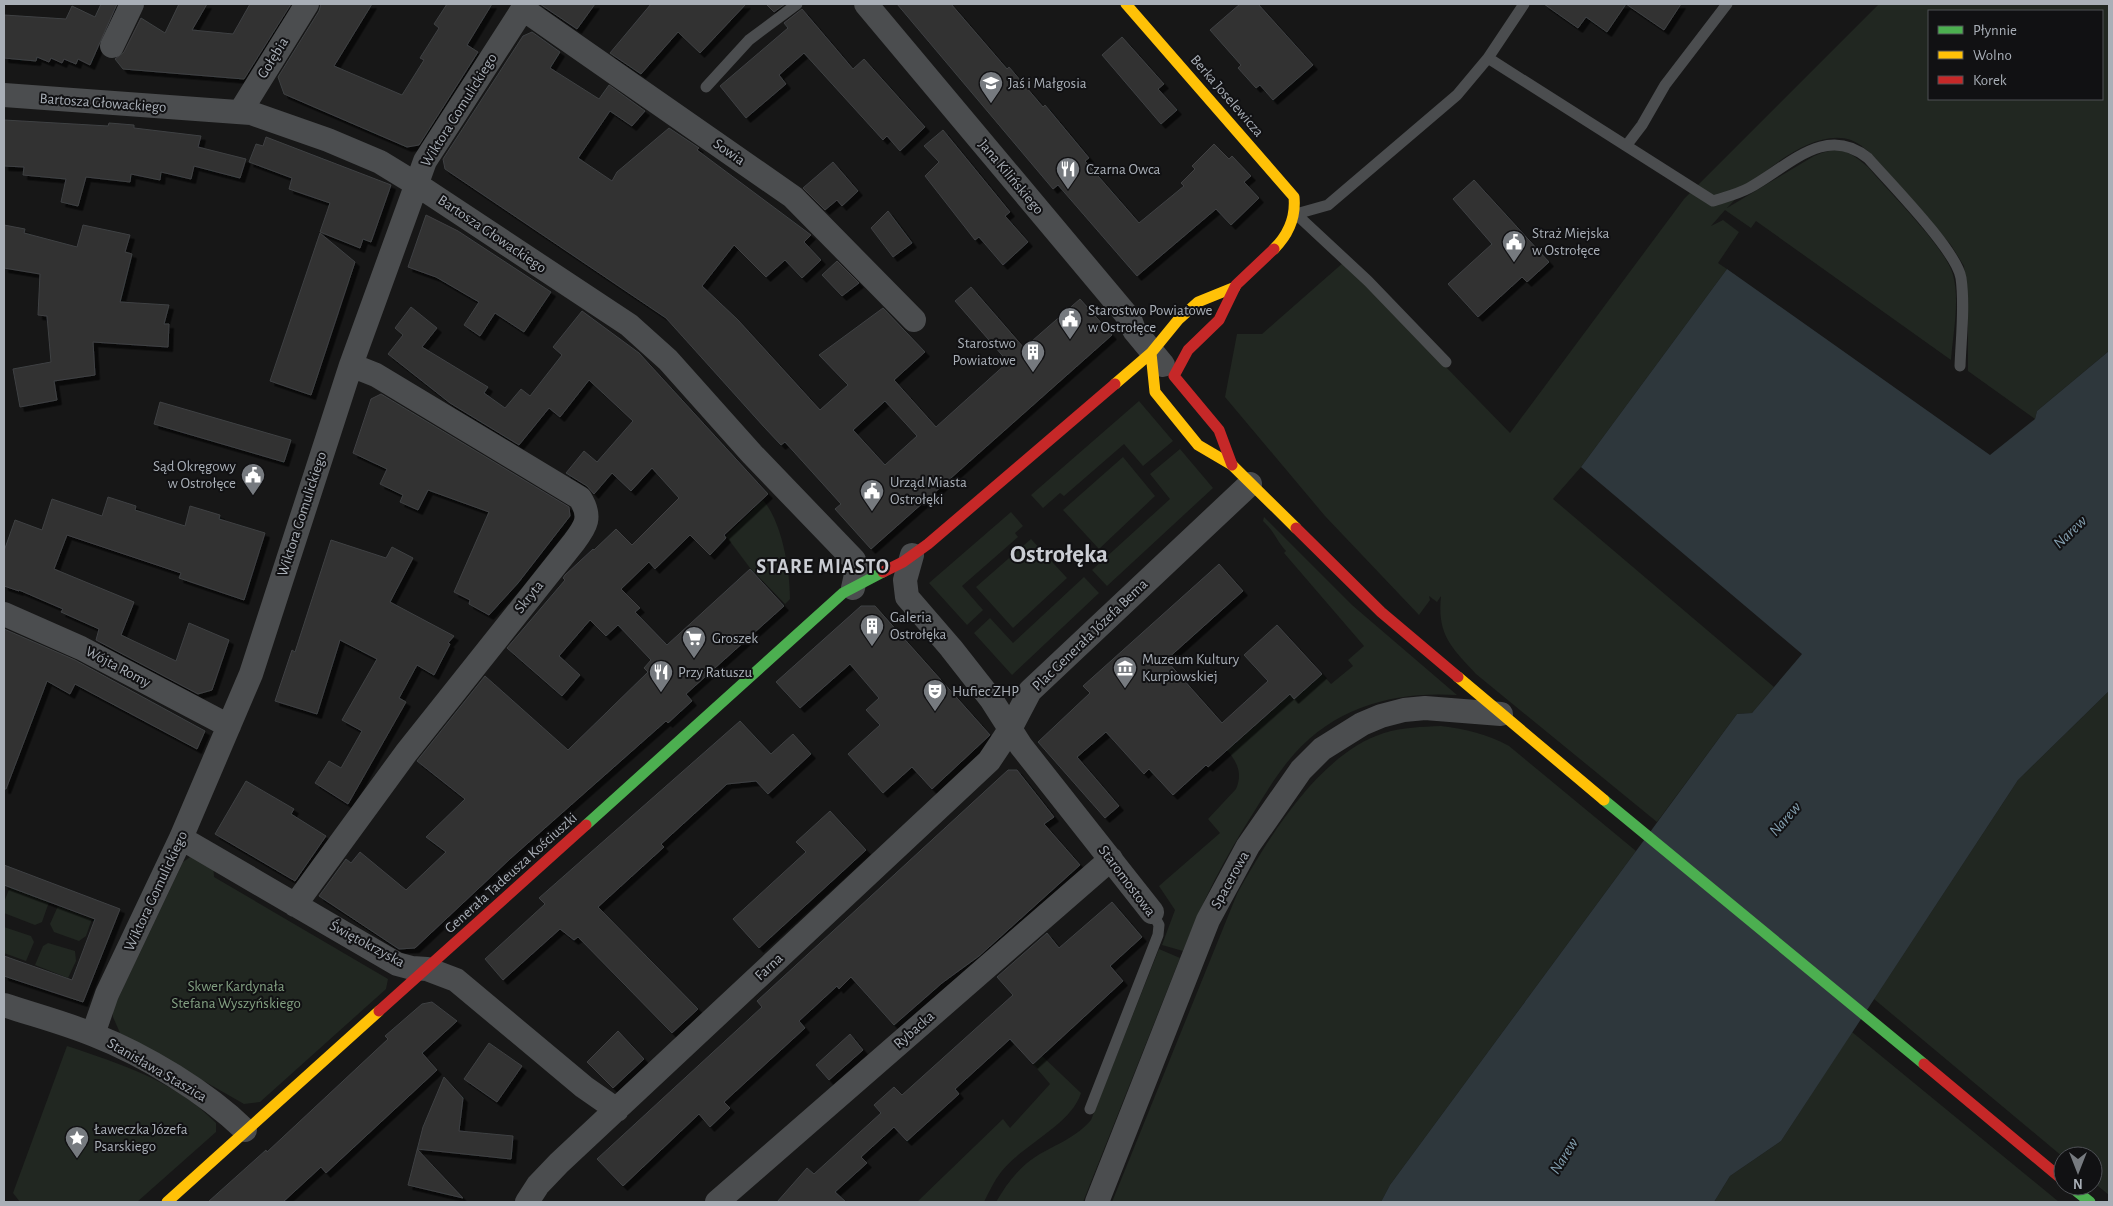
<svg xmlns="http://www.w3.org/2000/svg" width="2113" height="1206" viewBox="0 0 2113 1206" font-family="'Alegreya Sans',sans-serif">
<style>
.green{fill:#212721;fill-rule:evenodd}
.water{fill:#2e373c}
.building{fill:#313132;stroke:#3f4143;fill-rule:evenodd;filter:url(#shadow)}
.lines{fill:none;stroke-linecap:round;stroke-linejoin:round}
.lane{stroke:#4b4d4f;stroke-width:11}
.street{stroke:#4b4d4f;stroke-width:24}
.fast{stroke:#4caf50;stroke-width:11}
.slow{stroke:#ffc107;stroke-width:11}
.jam{stroke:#c62828;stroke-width:11}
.labels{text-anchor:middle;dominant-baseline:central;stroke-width:4;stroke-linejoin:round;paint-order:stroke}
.street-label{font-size:15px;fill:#a9afb7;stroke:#111113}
.poi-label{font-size:15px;fill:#a9afb7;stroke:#111113;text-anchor:start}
.park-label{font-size:15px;fill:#83a082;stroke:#111113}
.water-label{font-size:16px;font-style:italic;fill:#839faf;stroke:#111113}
.district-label{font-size:20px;font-weight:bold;letter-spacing:1px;fill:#cacdd3;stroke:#111113}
.town-label{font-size:25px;font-weight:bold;fill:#cacdd3;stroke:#111113}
</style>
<defs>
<filter id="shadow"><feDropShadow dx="4.5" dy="4.5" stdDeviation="0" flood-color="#0009"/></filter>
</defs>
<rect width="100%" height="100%" fill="#171717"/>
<path class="green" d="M1879 4H2109V351L2037 411 2035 419 1968 371V312L1964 266 1951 245 1875 158C1868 151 1861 144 1851 140 1810 126 1752 181 1727 208L1814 156C1839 145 1848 150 1868 167 1888 191 1947 249 1953 275 1960 301 1953 333 1951 360L1756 221 1751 228 1725 210 1711 226 1723 220 1739 232 1718 263 1727 269 1581 467 1553 499 1774 687 1752 713 1737 714 1657 822 1476 674C1451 647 1437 635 1441 596L1437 602 1429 596 1430 600 1419 615 1325 516 1225 397 1237 334H1262L1344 262 1510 433 1684 199ZM1929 11H2102V99H1929Z
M1139 401 1173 441 1143 466 1124 444 1064 496 1060 493 1043 508 1031 495Z
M1180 449 1213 488 1107 586 1092 570 1170 499 1150 474Z
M1123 457 1155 496 1099 549 1063 510Z
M763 500C782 522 790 570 790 599L785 604 750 568 726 536Z
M1011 512 1023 526 1015 533 1018 537 962 586 983 610 967 625 929 583Z
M1264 517 1352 605 1457 695C1396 691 1337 706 1295 753 1278 772 1265 794 1252 815 1224 859 1202 902 1183 951L1162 945 1175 910 1159 886 1220 833 1208 819 1236 789C1243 773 1237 762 1227 750L1289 694 1294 699 1322 674 1331 684 1353 666 1348 660 1364 646 1284 553 1286 551C1276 540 1275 532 1263 521Z
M1031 539 1067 578 1013 628 976 587Z
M1084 577 1099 593 1012 675 974 633 990 618 1013 643Z
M2109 691V1195L2093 1182V1156L2063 1157 1874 999 2018 780Z
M1441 726C1466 729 1487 734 1509 746L1636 851 1390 1185 1381 1202H1112L1237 894C1268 838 1320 753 1384 733 1403 727 1422 727 1441 726Z
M193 855 213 861 214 877 388 979 386 989 260 1102 244 1104 120 1033 113 1017V1009L183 862Z
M10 887 49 902 42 922 35 925 4 913V902Z
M58 906 92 919 86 936 79 941 54 932 50 924Z
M4 927 31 936 34 942 26 961 4 953Z
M48 943 75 951 76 961 68 978 35 965 43 946Z
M1159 949 1180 958 1083 1202H996C1005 1187 1014 1174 1027 1163 1048 1146 1072 1142 1091 1120Z
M1852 1032 2059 1202H1714L1730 1176 1781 1141Z
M67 1046C121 1064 175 1081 216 1123V1132L137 1202H20L13 1193Z
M1042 1056 1081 1093C1071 1125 1022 1145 1001 1172 994 1181 989 1192 984 1202H917L1003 1119 1010 1128 1050 1084 1033 1064Z"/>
<path class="water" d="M1727 269 1990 455 2035 419 2037 411 2109 351V691L2018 780 1781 1141 1730 1176 1714 1202H1381L1390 1185 1737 714 1752 713 1802 654 1581 467Z"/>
<path class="building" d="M101 4H117L90 65 78 59 76 64 64 59 62 63 51 58 49 62 37 57 36 61 4 58V15L66 19 72 6 95 17Z
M179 4H207L192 30 233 34 250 4H291L244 79 123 69 115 59 124 52 141 18 165 33Z
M321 4H372L334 66 402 95 424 60 420 58 439 28 434 24 447 4H492L467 45 478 52 419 145 407 147 284 94 278 77 319 11Z
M540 4H595L577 29Z
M651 4H746L700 53 678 32 641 74 610 53Z
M766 4H785L774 12Z
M897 4H951L1007 69 1009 67 1043 107 1045 105 1089 158 1085 161 1139 223 1184 186 1181 183 1195 169 1192 166 1214 144 1229 159 1232 156 1251 176 1244 182 1259 198 1231 225 1216 209 1137 276 1058 185 1053 189Z
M1240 4H1258L1313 65 1273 100 1260 85 1256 88 1238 68 1241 65 1210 30Z
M1544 4H1681L1664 30 1626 4 1607 32 1586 17 1578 28Z
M802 9 853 69 864 59 925 127 900 151 887 136 883 140 804 53 779 75 786 84 746 118 720 86 788 28 784 23Z
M532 32 560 52 550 68 599 99 609 85 645 111 632 126 610 111 578 158 612 181 617 172 669 128 699 148 697 150 811 235 804 242 821 260 802 278 785 260 766 277 734 245 702 286 738 320 820 410 848 385 819 355 883 308 925 352 894 380 936 427 1008 362 955 301 971 287 1024 348 1080 299 1112 335 871 549 835 509 841 504 785 442 781 445 765 428 666 318 445 169 443 159 523 36ZM885 401 917 436 885 465 853 430Z
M1122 37 1164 84 1158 89 1177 110 1161 124 1102 55Z
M4 120 108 126 109 123 134 125V128L201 136 198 147 246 159 240 178 194 166 191 179 161 172 160 180 131 174 130 182 86 177 78 206 61 202 66 179 23 175 24 167 4 166Z
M943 130 1010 212 1005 216 1028 242 1003 265 979 237 975 240 925 176 939 162 924 146Z
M266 137 391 185 371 242 363 239 360 248 320 232 330 203 289 189 292 178 249 162 256 144 263 146Z
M833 162 858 191 842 206 837 200 825 210 803 188Z
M1474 180 1549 262 1527 282 1522 277 1478 317 1448 284 1492 244 1453 199Z
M888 211 912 243 893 257 871 228Z
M426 215 458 231 551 292 524 332 495 313 480 336 464 325 479 302 436 277 408 267Z
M4 225 25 229 24 233 77 247 83 225 130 235 125 252 132 254 120 302 169 305 164 324H169L168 347 93 342 95 375 54 381 57 400 20 407 13 369 51 362 47 316 38 315 40 274 4 268Z
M320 233 355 262 311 395 270 381Z
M837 261 859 283 842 296 822 275Z
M411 307 437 328 422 347 488 387 484 393 505 408 521 389 530 396 562 355 553 347 582 311 639 353 768 494 724 535 726 538 710 555 690 535 655 569 649 562 621 589 640 608 635 612 667 645 750 569 784 606 686 694 692 701 668 723 666 721 511 858 415 948 399 949 319 896 346 859 351 863 360 852 406 890 446 852 426 837 465 799 417 761 485 676 568 750 648 672 644 668 651 660 618 625 606 636 590 620 559 656 580 675 562 696 507 648 565 580 563 578 565 575 593 549 594 550 616 529 632 545 679 498 652 468 631 491 612 473 594 494 587 486 566 473 584 451 597 462 633 421 589 380 560 417 549 408 519 445 450 403 388 354 403 335 395 328Z
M381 394 569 507 570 516 518 583 489 615 469 604 470 600 454 592 489 512 428 490 418 510 400 502 403 495 380 484 387 469 353 453 371 399Z
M160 402 291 440 284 462 154 424Z
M108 497 136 506 135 510 185 526 190 506 220 515 219 519 265 533 244 600 179 578 181 573 67 535 54 569 134 602 121 635 176 661 189 623 229 640 212 690 198 694 96 640 99 629 61 612 63 609 19 590V591L4 586V551L15 520 42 530 52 499 102 516Z
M331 540 386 558 392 547 413 558 390 602 454 636 448 643 450 644 434 675 417 665 399 698 406 702 348 804 315 783 329 761 341 768 362 731 342 720 377 659 340 640 317 714 275 701 292 650 295 652Z
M1219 564 1243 591 1166 660 1222 723 1268 681 1244 655 1277 625 1322 674 1294 699 1290 694 1208 767 1206 765 1173 795 1149 769 1144 774 1106 732 1077 757 1119 806 1105 818 1038 742 1090 693 1083 686Z
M861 606H875L990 735 932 789 912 767 883 793 848 754 880 725 866 710 879 698 850 664 800 708 776 682Z
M4 629 75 660 205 731 197 749 75 684 70 694 47 681 6 789H4Z
M740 721 771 754 793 734 811 754 768 794 756 781 727 784 661 844 664 847 598 907 698 1009 672 1033 578 937 574 940 560 929 503 980 485 959 545 904 539 898Z
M1008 770H1017L1054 817 1044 824 1080 865 979 956 942 983 894 1025 851 977 839 989 837 986 799 1021 805 1028 724 1102 730 1108 710 1127 699 1114 623 1186 597 1159 762 1007 757 1001Z
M246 781 294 809 291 814 326 836 295 881 215 834Z
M830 811 866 850 759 948 733 919 806 852 796 842Z
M4 865 120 909 83 1002 4 976V956L72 980 95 919 4 885Z
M1112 902 1142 937 1110 966 1123 981 1033 1064 1010 1039 955 1089 959 1094 907 1141 894 1127 861 1157 867 1163 835 1192 846 1202H777L807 1168 814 1174 881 1113 874 1105 894 1087 902 1095 1013 995 997 977 1047 933 1059 948Z
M432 1002 457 1021 422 1053 437 1070 326 1173 321 1167 283 1202H208L266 1150 267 1152 388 1039 385 1036 422 1004Z
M618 1031 644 1059 613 1088 587 1062Z
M850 1034 863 1050 829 1080 816 1065Z
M489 1043 522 1066 497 1102 464 1079Z
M444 1077 463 1098 459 1131 513 1136 511 1159 417 1149 463 1198 408 1185 423 1127Z"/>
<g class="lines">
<path class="lane" d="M1488 58 1713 201C1725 197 1738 194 1749 188 1788 167 1825 123 1868 158 1889 182 1957 251 1961 278 1965 306 1961 338 1960 366
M706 87 749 40 797 4
M1626 146 1642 125 1665 85 1727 4
M1296 214 1328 205 1457 95 1488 58 1524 4
M1296 214 1368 281 1446 362
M1090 1109 1158 935 1159 925 1152 912"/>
<path class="street" d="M866 4 1130 319 1134 330 1163 365
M523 9 793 197 914 320
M112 46 132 4
M4 95 251 113 328 140 380 162 416 184 629 325 668 360 752 454 854 560 857 570 853 588
M240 112 307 4
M912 555 905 580 907 597 951 648 991 699 1021 746 1152 912
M4 614 81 648 229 726
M181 838 397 964 412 968 427 969 456 980 584 1087 617 1110
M295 905 406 753 574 542C586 526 592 517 580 498L376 375 351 365
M4 1005C34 1015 65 1023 94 1035 145 1055 206 1092 245 1130
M93 1034 107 994 181 838 251 674 351 365 425 161 526 4
M527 1202 538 1185 559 1163 989 761 1009 731 1030 691 1250 484
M717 1202 1111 859
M1097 1202 1208 920 1248 846 1301 770 1322 749 1362 724 1381 716 1404 710 1425 708 1501 714"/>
<path class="fast" d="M1604 800 1924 1064
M586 825 843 593 883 572
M2070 1186 2090 1202"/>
<path class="slow" d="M1126 4 1294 197C1296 218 1289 234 1274 249
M1151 353 1155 392 1198 445 1232 465 1296 528
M1115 384 1151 353 1178 320 1198 302 1235 287
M1458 677 1604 800
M167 1202 379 1011"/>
<path class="jam" d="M1232 465 1219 430 1174 376 1188 350 1219 320 1236 285 1274 249
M1296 528 1381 612 1458 677
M883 572 903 562 928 544 1115 384
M379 1011 586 825
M1924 1064 2063 1180"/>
</g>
<defs>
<g id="school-pin" transform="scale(1.25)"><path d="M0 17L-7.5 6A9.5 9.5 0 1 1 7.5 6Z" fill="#767a7f" stroke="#111113"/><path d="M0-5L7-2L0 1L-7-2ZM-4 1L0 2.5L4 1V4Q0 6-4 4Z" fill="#fff"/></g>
<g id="restaurant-pin" transform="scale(1.25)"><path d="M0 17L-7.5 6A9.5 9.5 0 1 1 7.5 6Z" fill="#767a7f" stroke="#111113"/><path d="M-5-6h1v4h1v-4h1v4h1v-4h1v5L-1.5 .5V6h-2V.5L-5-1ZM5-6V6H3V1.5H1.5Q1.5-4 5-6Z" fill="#fff"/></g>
<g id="civic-pin" transform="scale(1.25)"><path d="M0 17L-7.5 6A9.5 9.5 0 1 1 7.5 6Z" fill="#767a7f" stroke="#111113"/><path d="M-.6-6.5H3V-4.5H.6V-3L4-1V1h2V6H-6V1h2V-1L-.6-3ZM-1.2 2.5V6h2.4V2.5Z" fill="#fff"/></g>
<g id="building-pin" transform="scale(1.25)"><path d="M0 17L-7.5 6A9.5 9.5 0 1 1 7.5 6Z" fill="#767a7f" stroke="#111113"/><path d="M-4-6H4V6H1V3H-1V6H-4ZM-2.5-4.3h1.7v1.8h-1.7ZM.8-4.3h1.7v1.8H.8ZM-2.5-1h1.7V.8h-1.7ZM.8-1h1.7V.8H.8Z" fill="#fff"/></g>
<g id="supermarket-pin" transform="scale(1.25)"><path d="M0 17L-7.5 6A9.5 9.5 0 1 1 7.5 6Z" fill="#767a7f" stroke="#111113"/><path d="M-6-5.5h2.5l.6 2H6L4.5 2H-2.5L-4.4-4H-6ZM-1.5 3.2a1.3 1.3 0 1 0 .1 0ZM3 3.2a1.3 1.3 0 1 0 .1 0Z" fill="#fff"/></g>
<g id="museum-pin" transform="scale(1.25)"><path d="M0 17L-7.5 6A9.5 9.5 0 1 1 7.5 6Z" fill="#767a7f" stroke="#111113"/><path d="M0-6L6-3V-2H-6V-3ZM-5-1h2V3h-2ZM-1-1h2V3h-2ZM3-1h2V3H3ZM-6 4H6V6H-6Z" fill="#fff"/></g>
<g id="theatre-pin" transform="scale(1.25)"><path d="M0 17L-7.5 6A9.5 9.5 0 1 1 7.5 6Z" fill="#767a7f" stroke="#111113"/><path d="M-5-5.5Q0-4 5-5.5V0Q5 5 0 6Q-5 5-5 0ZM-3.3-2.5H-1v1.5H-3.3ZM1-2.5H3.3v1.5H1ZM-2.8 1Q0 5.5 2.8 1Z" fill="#fff"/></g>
<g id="sight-pin" transform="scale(1.25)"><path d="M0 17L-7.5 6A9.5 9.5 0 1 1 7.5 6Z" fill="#767a7f" stroke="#111113"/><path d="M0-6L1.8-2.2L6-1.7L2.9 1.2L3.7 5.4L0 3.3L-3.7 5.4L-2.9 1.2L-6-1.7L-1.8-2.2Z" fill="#fff"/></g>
</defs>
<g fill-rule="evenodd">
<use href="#school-pin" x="991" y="83"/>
<use href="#restaurant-pin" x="1068" y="169"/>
<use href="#civic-pin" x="1514" y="242"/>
<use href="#civic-pin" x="1070" y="319"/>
<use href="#building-pin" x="1033" y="352"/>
<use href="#civic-pin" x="253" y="475"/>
<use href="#civic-pin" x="872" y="491"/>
<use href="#building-pin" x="872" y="626"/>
<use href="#supermarket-pin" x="694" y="638"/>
<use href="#museum-pin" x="1125" y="668"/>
<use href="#restaurant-pin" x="661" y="672"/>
<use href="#theatre-pin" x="935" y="691"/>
<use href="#sight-pin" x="77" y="1138"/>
</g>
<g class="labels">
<g class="street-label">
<text transform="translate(273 58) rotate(-58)">Gołębia</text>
<text transform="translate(1227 96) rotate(49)">Berka Joselewicza</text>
<text transform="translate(103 103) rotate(4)">Bartosza Głowackiego</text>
<text transform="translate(459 110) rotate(-58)">Wiktora Gomulickiego</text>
<text transform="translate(729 152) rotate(35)">Sowia</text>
<text transform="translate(1011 177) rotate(50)">Jana Kilińskiego</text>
<text transform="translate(492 234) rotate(34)">Bartosza Głowackiego</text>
<text transform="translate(302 514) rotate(-72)">Wiktora Gomulickiego</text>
<text transform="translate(529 597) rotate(-51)">Skryta</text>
<text transform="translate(1090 635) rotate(-44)">Plac Generała Józefa Bema</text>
<text transform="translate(118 667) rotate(28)">Wójta Romy</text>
<text transform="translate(511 873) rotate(-42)">Generała Tadeusza Kościuszki</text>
<text transform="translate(1230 880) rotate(-61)">Spacerowa</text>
<text transform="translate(1127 881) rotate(53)">Staromostowa</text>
<text transform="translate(156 891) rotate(-65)">Wiktora Gomulickiego</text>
<text transform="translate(367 944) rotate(28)">Świętokrzyska</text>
<text transform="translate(769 967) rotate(-43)">Farna</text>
<text transform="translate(914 1030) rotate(-41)">Rybacka</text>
<text transform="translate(157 1070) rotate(30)">Stanisława Staszica</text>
</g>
<g class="poi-label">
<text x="1008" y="83">Jaś i Małgosia</text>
<text x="1086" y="169">Czarna Owca</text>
<text x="1532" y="233">Straż Miejska<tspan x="1532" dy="17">w Ostrołęce</tspan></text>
<text x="1088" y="310">Starostwo Powiatowe<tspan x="1088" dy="17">w Ostrołęce</tspan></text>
<text x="1016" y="343" text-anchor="end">Starostwo<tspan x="1016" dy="17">Powiatowe</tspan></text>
<text x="236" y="466" text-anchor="end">Sąd Okręgowy<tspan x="236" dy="17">w Ostrołęce</tspan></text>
<text x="890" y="482">Urząd Miasta<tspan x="890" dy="17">Ostrołęki</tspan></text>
<text x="890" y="617">Galeria<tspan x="890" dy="17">Ostrołęka</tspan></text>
<text x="712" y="638">Groszek</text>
<text x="1142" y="659">Muzeum Kultury<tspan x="1142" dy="17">Kurpiowskiej</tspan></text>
<text x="678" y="672">Przy Ratuszu</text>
<text x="952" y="691">Hufiec ZHP</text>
<text x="94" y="1129">Ławeczka Józefa<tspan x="94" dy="17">Psarskiego</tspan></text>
</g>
<g class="park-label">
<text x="236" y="986">Skwer Kardynała<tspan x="236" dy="17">Stefana Wyszyńskiego</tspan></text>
</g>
<g class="water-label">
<text transform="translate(2070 532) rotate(-44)">Narew</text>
<text transform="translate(1785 819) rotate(-49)">Narew</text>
<text transform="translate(1564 1156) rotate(-58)">Narew</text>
</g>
<g class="district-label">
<text x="823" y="567">STARE MIASTO</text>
</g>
<g class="town-label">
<text x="1059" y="554">Ostrołęka</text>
</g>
</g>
<rect width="2113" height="1206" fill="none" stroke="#a9afb7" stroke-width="10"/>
<rect x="1928" y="10" width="175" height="90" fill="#111113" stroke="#4e5055"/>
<rect x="1938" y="26" width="25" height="8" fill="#4caf50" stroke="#4e5055"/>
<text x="1973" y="35" font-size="15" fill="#a9afb7">Płynnie</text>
<rect x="1938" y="51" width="25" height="8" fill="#ffc107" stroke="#4e5055"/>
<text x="1973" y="60" font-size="15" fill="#a9afb7">Wolno</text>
<rect x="1938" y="76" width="25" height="8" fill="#c62828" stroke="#4e5055"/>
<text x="1973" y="85" font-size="15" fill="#a9afb7">Korek</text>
<g transform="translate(2078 1171) rotate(180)"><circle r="24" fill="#111113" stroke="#4e5055"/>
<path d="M0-4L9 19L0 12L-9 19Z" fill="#767a7f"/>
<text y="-8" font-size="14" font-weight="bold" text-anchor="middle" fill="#a9afb7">N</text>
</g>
</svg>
